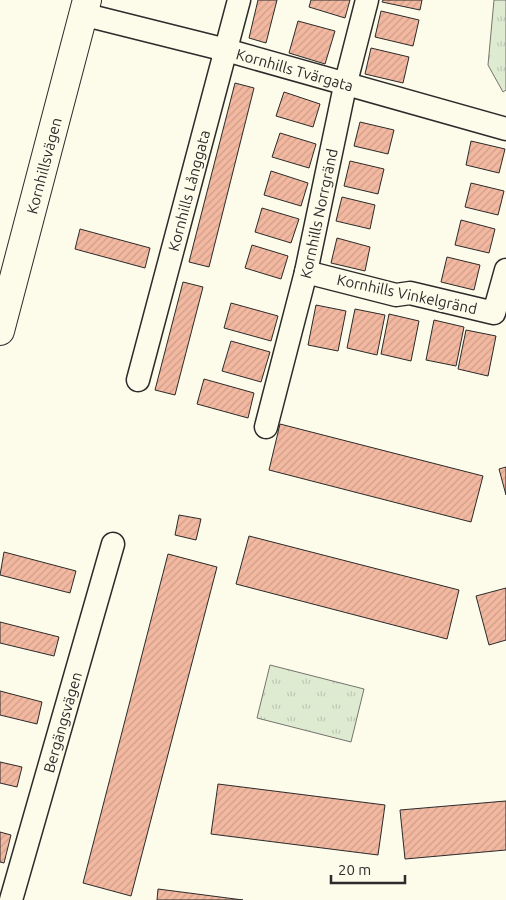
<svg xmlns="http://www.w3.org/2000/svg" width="506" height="900" viewBox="0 0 506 900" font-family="Ubuntu,sans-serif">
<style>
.park{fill:url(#park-tufts);stroke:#74746e}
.building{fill:url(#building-hatch);stroke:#2b2b2b}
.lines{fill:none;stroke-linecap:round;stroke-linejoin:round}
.street-casing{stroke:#2b2b2b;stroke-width:25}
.secondary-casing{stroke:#2b2b2b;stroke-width:30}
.street{stroke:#fdfbea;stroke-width:22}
.secondary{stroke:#fdfbea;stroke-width:28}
.labels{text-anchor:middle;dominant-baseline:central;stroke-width:4;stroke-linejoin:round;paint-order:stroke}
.street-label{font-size:15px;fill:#2b2b2b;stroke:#fdfbea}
</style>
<defs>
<pattern id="park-tufts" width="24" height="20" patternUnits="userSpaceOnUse" patternTransform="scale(1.25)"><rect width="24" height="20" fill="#deebd1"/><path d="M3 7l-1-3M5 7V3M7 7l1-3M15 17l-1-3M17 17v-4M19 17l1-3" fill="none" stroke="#bfcab4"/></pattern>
<pattern id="building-hatch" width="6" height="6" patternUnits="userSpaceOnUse" patternTransform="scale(1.25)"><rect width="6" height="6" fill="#f2b8a0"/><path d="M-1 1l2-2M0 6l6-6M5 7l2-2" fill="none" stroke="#d09e8a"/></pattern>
</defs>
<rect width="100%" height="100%" fill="#fdfbea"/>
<path class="park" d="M494 0H506V90L503 92 488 65Z
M270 665 364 689 351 742 257 718Z"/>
<path class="building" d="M258 0H277L266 43 249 38Z
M311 0H350L345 18 309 7Z
M383 0H422L420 10 382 2Z
M381 11 419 20 413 46 375 37Z
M298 21 335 31 325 64 289 53Z
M371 48 409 57 403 83 365 74Z
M235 83 254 88 209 267 189 262Z
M284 92 320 104 313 127 276 116Z
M360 122 394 130 388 154 354 146Z
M280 133 316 144 309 168 272 157Z
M471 141 505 149 499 173 466 165Z
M350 161 384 169 378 194 344 186Z
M271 171 308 183 301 206 264 195Z
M471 183 504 191 498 215 465 207Z
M342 197 375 205 370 229 336 221Z
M262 208 299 219 291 243 255 232Z
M461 220 495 229 489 253 455 245Z
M80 229 150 248 145 268 75 249Z
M337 238 370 247 365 271 331 263Z
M252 245 288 256 281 279 245 268Z
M447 257 480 265 474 290 441 282Z
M183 282 203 287 175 395 155 390Z
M231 303 278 316 271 341 224 328Z
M316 305 346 311 338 351 308 345Z
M355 309 385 315 377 355 347 348Z
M389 314 419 321 411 361 381 354Z
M434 320 464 327 456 366 426 360Z
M466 330 496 336 488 376 458 369Z
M231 341 270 352 261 382 222 371Z
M204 379 254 393 248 418 197 404Z
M280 424 483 476 471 522 269 470Z
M506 467V495L499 469Z
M179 515 201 519 196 540 175 535Z
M249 536 459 590 447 639 236 584Z
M4 552 76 571 70 593 0 575Z
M168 554 217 567 131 896 83 883Z
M506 588V640L489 645 476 596Z
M0 622 59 637 54 656 0 643Z
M0 691 42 702 37 724 0 715Z
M0 762 22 767 17 787 0 783Z
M218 784 385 805 378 855 211 834Z
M506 801V850L405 859 400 810Z
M0 832 11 835 4 863 0 862Z
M158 889 243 900H157Z"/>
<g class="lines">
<g class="street-casing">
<g id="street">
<path id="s1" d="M82 14 226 50 506 129"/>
<path d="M306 272 396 295 410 293 494 313 506 270"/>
<path id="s2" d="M138 380 239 0"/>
<path id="s3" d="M266 427 306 272 345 86 367 0"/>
<path id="s4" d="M11 900 113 544"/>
</g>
</g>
<g class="secondary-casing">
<g id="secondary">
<path id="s5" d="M0 331 87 0"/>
</g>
</g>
<use href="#street" class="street"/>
<use href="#secondary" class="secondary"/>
</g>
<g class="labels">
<g class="street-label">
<text stroke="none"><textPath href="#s1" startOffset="220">Kornhills Tvärgata</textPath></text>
<text stroke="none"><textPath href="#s5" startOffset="171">Kornhillsvägen</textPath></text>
<text stroke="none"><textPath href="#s2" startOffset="196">Kornhills Långgata</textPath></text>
<text stroke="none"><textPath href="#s3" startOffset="220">Kornhills Norrgränd</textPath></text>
<text transform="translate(407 294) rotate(12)">Kornhills Vinkelgränd</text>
<text stroke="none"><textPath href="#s4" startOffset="185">Bergängsvägen</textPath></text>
</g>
</g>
<path d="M331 875v8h74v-8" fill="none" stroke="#2b2b2b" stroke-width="2.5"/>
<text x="338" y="875" font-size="15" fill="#2b2b2b" stroke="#fdfbea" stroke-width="4" paint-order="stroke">20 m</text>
</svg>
